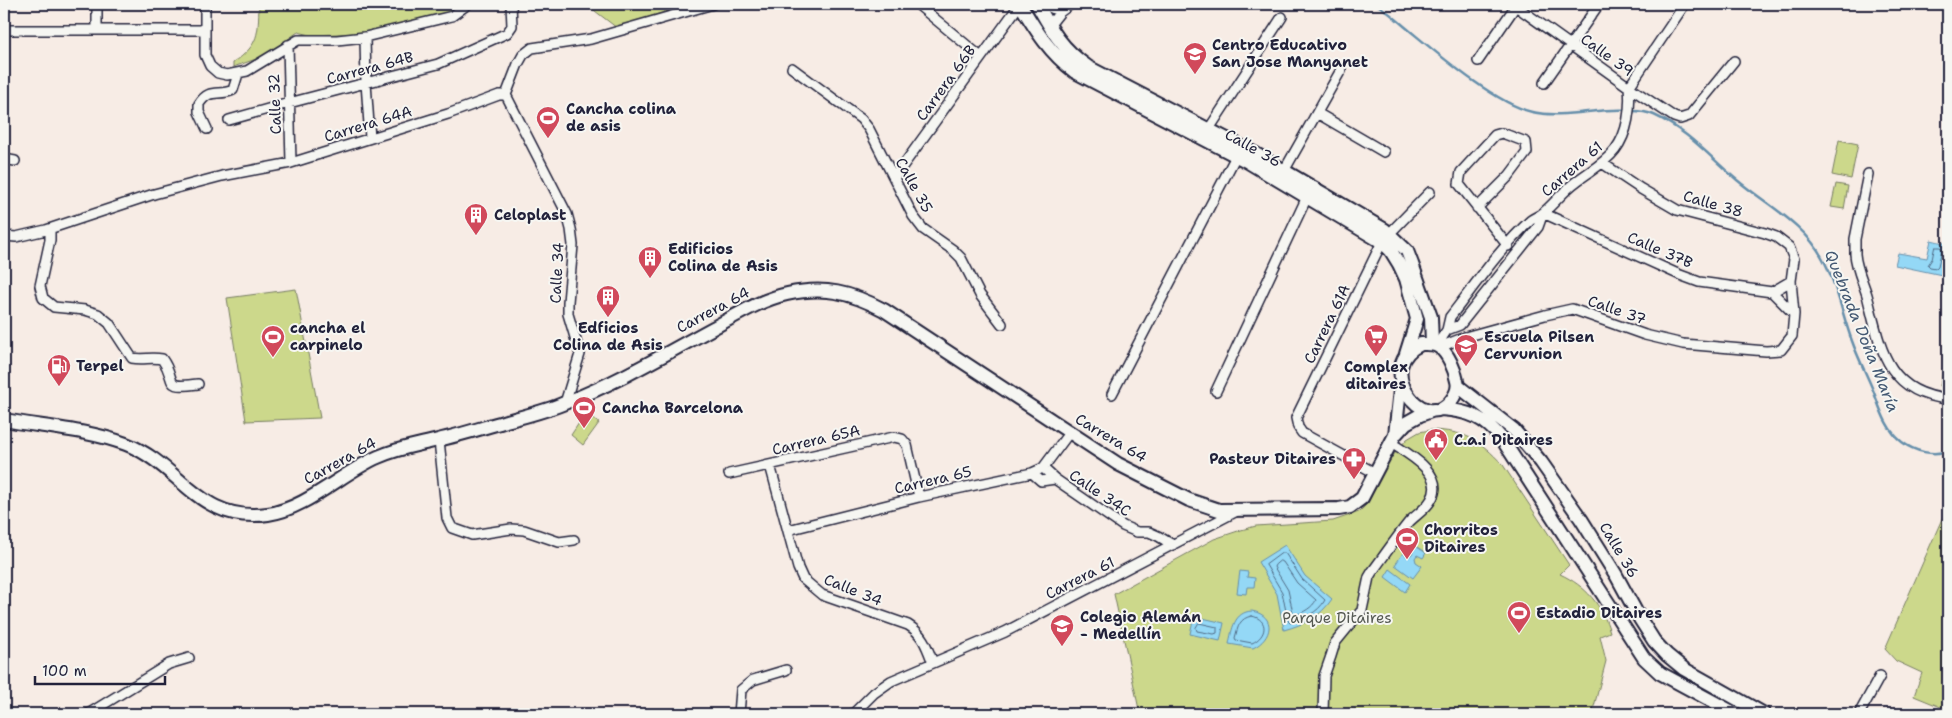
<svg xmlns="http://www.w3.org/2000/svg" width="1952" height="718" viewBox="0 0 1952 718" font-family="'Shantell Sans',sans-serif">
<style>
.green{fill:#ccd88b;stroke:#777d63}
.water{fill:#94d8f6;stroke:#668fab}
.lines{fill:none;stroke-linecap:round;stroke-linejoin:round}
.shore{stroke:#506b86;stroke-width:1}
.stream{stroke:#668fab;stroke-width:2.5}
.street-casing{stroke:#22223b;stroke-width:12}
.secondary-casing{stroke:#22223b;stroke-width:16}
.street{stroke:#f6f6f2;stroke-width:9}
.secondary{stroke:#f6f6f2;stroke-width:12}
.labels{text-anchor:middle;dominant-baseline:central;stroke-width:4;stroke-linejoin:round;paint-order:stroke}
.poi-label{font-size:15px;font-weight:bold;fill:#22223b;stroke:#f6f6f2;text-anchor:start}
.street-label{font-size:15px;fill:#22223b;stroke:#f6f6f2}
.park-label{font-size:15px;fill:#555953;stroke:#f6f6f2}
.water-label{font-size:16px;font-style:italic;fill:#445973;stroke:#f6f6f2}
</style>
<rect width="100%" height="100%" fill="#f7ece5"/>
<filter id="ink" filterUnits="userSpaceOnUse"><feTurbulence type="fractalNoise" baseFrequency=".02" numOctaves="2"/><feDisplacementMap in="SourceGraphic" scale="10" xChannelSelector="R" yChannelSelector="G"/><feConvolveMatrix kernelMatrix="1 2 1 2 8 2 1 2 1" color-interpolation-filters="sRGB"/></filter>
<g filter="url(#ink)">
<path class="green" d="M259 4H367L386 10 400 4H464L453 14 365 33 311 35 298 32 262 57 233 67V63C260 44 258 34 259 4Z
M586 4H675L670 10 617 28Z
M1839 140 1858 144 1851 179 1832 175Z
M1836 184 1848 186 1844 209 1831 207Z
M296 289 320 418 246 421 227 298Z
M1948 343V387L1940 386Z
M585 414 599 423 583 445 571 435Z
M1430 430C1465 431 1479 439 1503 465L1569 565 1560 574C1586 586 1602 605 1610 632L1600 636 1606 661 1592 714H1140L1114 594 1214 539 1241 530 1256 526 1333 521 1359 512 1368 503 1387 463 1401 446 1407 439 1419 432Z
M1948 505V710L1914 696 1922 673 1896 661 1885 649Z"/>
<path class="water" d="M1931 240 1948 244 1942 275 1895 265 1898 253 1927 258Z
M1411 543 1426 553 1423 558 1417 555 1415 558 1416 562 1422 566 1413 578 1395 565 1403 553 1407 556 1411 555 1413 552 1408 548Z
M1285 545 1305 576 1332 599C1320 617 1305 624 1284 630L1277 594 1258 562Z
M1390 569 1410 584 1405 592 1385 577Z
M1240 571 1248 572 1247 577 1255 578 1254 587H1247L1246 594 1237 593Z
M1252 611C1277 616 1272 639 1253 648L1229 644C1232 629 1234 612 1252 611Z
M1194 616 1224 623 1220 641 1190 634Z"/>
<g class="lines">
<path class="shore" d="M1935 247H1940L1942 249 1938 266 1936 268 1930 267 1928 265 1932 259Z
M1282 553H1285L1302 579 1325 600C1318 613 1303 619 1290 623L1288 621 1282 592 1266 565Z
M1280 561 1283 562 1297 583 1316 600C1313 607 1303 613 1295 615L1293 613 1288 590 1274 567 1275 565Z
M1252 616C1270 620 1266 637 1252 643L1236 640 1235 638C1238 627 1239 618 1252 616Z
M1199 623 1217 627V633L1214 634 1197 631 1196 628Z"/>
<path class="stream" d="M1376 4C1388 11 1398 21 1409 30 1438 54 1496 104 1532 112 1563 119 1596 108 1627 110
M1632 111C1640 111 1647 112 1654 115 1687 130 1710 157 1737 180 1767 205 1805 224 1823 259 1837 284 1842 314 1852 341 1858 358 1866 373 1873 390 1880 408 1886 430 1902 442 1915 452 1933 456 1948 451"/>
<g class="street-casing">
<path id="street" d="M205 4V55L210 66 218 73 227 75 247 71 298 40H337L365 37 452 16 468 4
M917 4 981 57
M1043 4 1060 12
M1513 4 1629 87 1674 117 1680 119 1689 116 1734 61
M1049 26 1060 12 1071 4
M4 30H204
M97 30V4
M365 37 366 83 370 138
M288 45 291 163
M1478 61 1517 4
M792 68 861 119 869 129 913 216 923 229 953 250 961 258 980 295 1002 324
M1544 83 1599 4
M506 95 567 214 571 229 573 245 568 302V314L580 354 565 403
M1317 113 1384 152
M229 120 289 103 438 64 507 33 512 26 511 4
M207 129 199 112V104C210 87 218 97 233 90L238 74
M1209 129 1282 17
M4 159 15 161
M1284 171 1341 70
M1868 174 1855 239V254C1856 268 1863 282 1867 295 1880 345 1885 393 1948 399
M894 178 1020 4
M1477 208 1509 176 1527 152 1526 142 1502 133 1495 135 1461 172 1459 184 1508 246
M1543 213 1680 275 1699 282 1772 292 1794 314
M50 229V240L40 286 43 298 54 307 85 310 98 314 109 323 132 358C142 360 152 357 162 359 178 381 161 389 198 384
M1389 234 1430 192
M4 236 16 237 46 230 154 194 222 176 291 163 448 114 499 95H506L518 64 523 55 532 48 591 39 713 4
M1772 292 1791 281
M1447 330 1460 325 1538 227 1543 213
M1437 345 1447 330 1450 317C1475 285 1500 248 1531 220 1535 217 1540 216 1544 212 1555 203 1564 190 1577 181 1590 171 1605 163 1615 150 1628 133 1631 108 1629 87L1685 4
M1440 347 1465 337 1545 315 1572 309 1645 335 1683 344 1766 351 1781 350 1792 336 1794 314 1791 281 1794 259 1789 247 1776 237 1765 233 1677 210 1641 189 1602 163
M1216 391 1307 197
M1112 394 1236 156
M439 440 447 518 452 528 472 535 511 529 524 530 559 542 574 540
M770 465 798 568 803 579 822 595 908 625C923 634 927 647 933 663
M1043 468 1055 479 1123 526 1137 532H1149L1158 536 1173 545
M1032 473 1041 481 1055 479
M1375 473 1302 433 1298 427 1296 418 1382 242
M729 474 894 437 902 439 907 445 919 497
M788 530 919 497 1032 473 1043 468 1069 433
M88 714 169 664 189 658
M739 714 741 690 753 680 786 670
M853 714 874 693 891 681 1005 632 1237 511
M1323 714 1324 676 1331 656 1335 643 1362 610 1369 577 1372 572C1384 556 1396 538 1409 522 1416 515 1426 509 1431 500 1447 474 1408 454 1391 443
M1716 714 1718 704
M1859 714 1880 676"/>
</g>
<g class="secondary-casing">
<path id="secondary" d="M1020 4C1037 32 1049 52 1075 72L1248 162 1382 242 1391 251 1399 264 1406 279 1417 319 1406 354
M1037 4C1052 31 1062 49 1088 67L1254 153 1385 230 1407 251 1412 264 1431 317 1432 344
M1421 344C1427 344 1434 343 1439 347 1448 353 1455 370 1457 381 1459 388 1455 396 1450 402 1423 434 1372 366 1421 344Z
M1458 386 1514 430 1541 462 1581 519 1616 575 1640 619 1654 641 1667 655 1684 669 1764 714
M1441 409C1469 411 1484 417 1502 439L1644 658 1660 673 1736 714
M4 420C43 427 89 430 126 444 181 465 198 524 268 514 306 509 343 472 378 457 398 448 418 445 438 440 460 435 482 428 503 422 525 416 547 411 567 402 618 382 665 354 713 328 737 315 760 300 787 294 825 286 850 292 884 310L1118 464 1189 500 1219 510 1339 509 1350 507 1362 498 1395 435 1406 423 1420 415 1434 410
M1395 435 1401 381"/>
</g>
<use href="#street" class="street"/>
<use href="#secondary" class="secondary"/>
</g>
</g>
<defs>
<g id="school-pin" transform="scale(1.25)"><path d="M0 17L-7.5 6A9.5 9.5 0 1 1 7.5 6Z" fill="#d1495b" stroke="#f6f6f2"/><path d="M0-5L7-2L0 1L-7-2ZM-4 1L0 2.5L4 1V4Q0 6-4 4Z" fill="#fff"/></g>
<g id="stadium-pin" transform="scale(1.25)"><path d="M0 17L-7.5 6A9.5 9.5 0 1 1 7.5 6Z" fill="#d1495b" stroke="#f6f6f2"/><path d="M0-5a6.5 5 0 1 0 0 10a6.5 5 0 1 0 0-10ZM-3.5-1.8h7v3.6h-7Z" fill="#fff"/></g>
<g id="building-pin" transform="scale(1.25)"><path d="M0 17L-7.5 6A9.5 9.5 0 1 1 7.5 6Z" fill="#d1495b" stroke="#f6f6f2"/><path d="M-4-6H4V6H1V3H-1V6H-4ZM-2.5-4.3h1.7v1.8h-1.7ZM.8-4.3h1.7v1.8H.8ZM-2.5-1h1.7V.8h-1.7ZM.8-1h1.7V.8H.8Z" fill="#fff"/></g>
<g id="supermarket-pin" transform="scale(1.25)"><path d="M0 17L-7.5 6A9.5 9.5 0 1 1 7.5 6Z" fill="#d1495b" stroke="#f6f6f2"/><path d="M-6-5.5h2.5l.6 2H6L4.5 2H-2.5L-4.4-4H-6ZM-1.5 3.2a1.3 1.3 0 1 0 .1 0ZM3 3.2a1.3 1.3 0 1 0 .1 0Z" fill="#fff"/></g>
<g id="fuel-pin" transform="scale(1.25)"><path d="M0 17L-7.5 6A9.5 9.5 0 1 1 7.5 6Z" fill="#d1495b" stroke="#f6f6f2"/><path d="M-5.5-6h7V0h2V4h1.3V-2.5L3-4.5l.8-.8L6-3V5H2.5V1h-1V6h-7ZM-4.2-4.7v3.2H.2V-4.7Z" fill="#fff"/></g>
<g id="civic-pin" transform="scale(1.25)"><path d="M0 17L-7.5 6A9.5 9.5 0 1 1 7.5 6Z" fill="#d1495b" stroke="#f6f6f2"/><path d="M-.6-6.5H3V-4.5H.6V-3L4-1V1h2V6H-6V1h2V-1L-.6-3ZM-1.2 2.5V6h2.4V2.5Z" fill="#fff"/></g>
<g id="pharmacy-pin" transform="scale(1.25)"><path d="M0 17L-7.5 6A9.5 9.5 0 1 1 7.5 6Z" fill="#d1495b" stroke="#f6f6f2"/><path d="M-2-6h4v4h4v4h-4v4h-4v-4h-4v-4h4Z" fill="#fff"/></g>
</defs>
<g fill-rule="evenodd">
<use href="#school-pin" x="1195" y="54"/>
<use href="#stadium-pin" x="548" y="118"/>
<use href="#building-pin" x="476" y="215"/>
<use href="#building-pin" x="650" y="258"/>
<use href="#building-pin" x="608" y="297"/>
<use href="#supermarket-pin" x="1376" y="336"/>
<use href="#stadium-pin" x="273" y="337"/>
<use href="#school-pin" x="1466" y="346"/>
<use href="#fuel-pin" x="59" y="366"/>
<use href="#stadium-pin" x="584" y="408"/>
<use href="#civic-pin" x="1436" y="440"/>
<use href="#pharmacy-pin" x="1354" y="459"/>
<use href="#stadium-pin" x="1407" y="539"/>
<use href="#stadium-pin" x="1519" y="613"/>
<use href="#school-pin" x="1062" y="626"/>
</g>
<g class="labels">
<g class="poi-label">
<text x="1212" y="45">Centro Educativo<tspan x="1212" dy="17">San Jose Manyanet</tspan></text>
<text x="566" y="109">Cancha colina<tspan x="566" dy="17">de asis</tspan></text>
<text x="494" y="215">Celoplast</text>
<text x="668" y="249">Edificios<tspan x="668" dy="17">Colina de Asis</tspan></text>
<text x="290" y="328">cancha el<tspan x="290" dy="17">carpinelo</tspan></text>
<text x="608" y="328" text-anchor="middle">Edficios<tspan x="608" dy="17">Colina de Asis</tspan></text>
<text x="1484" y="337">Escuela Pilsen<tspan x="1484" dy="17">Cervunion</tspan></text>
<text x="76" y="366">Terpel</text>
<text x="1376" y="367" text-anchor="middle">Complex<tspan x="1376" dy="17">ditaires</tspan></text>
<text x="602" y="408">Cancha Barcelona</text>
<text x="1454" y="440">C.a.i Ditaires</text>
<text x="1336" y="459" text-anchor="end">Pasteur Ditaires</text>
<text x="1424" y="530">Chorritos<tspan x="1424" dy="17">Ditaires</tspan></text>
<text x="1536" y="613">Estadio Ditaires</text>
<text x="1080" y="617">Colegio Alemán<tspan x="1080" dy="17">- Medellín</tspan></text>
</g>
<g class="street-label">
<text transform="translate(1607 55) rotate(36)">Calle 39</text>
<text transform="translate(370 68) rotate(-15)">Carrera 64B</text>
<text transform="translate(946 83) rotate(-54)">Carrera 66B</text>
<text transform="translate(275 104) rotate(-92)">Calle 32</text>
<text transform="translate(368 124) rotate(-17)">Carrera 64A</text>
<text transform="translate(1253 148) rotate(29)">Calle 36</text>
<text transform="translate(1572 169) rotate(-41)">Carrera 61</text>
<text transform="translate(914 185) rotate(61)">Calle 35</text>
<text transform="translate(1713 204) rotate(16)">Calle 38</text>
<text transform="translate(1660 250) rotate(23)">Calle 37B</text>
<text transform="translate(557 273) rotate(-87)">Calle 34</text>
<text transform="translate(713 310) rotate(-28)">Carrera 64</text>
<text transform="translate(1617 310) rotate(19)">Calle 37</text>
<text transform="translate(1327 324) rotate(-64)">Carrera 61A</text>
<text transform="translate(1111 438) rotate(31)">Carrera 64</text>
<text transform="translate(816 440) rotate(-13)">Carrera 65A</text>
<text transform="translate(340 461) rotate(-29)">Carrera 64</text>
<text transform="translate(933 480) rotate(-13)">Carrera 65</text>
<text transform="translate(1100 493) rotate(34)">Calle 34C</text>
<text transform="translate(1619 550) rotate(59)">Calle 36</text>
<text transform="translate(1080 578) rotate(-27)">Carrera 61</text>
<text transform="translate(853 590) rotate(22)">Calle 34</text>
</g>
<g class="park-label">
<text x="1337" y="618">Parque Ditaires</text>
</g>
<g class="water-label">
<text transform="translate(1862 331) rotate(68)">Quebrada Doña María</text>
</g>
</g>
<rect width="1952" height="718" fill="none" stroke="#f6f6f2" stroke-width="20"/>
<rect x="10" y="10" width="1932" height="698" fill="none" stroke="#22223b" stroke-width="2" filter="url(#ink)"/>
<path d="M35 676v8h130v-8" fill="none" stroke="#22223b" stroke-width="2.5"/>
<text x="42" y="676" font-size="15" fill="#22223b" stroke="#f6f6f2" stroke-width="4" paint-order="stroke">100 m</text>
</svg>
